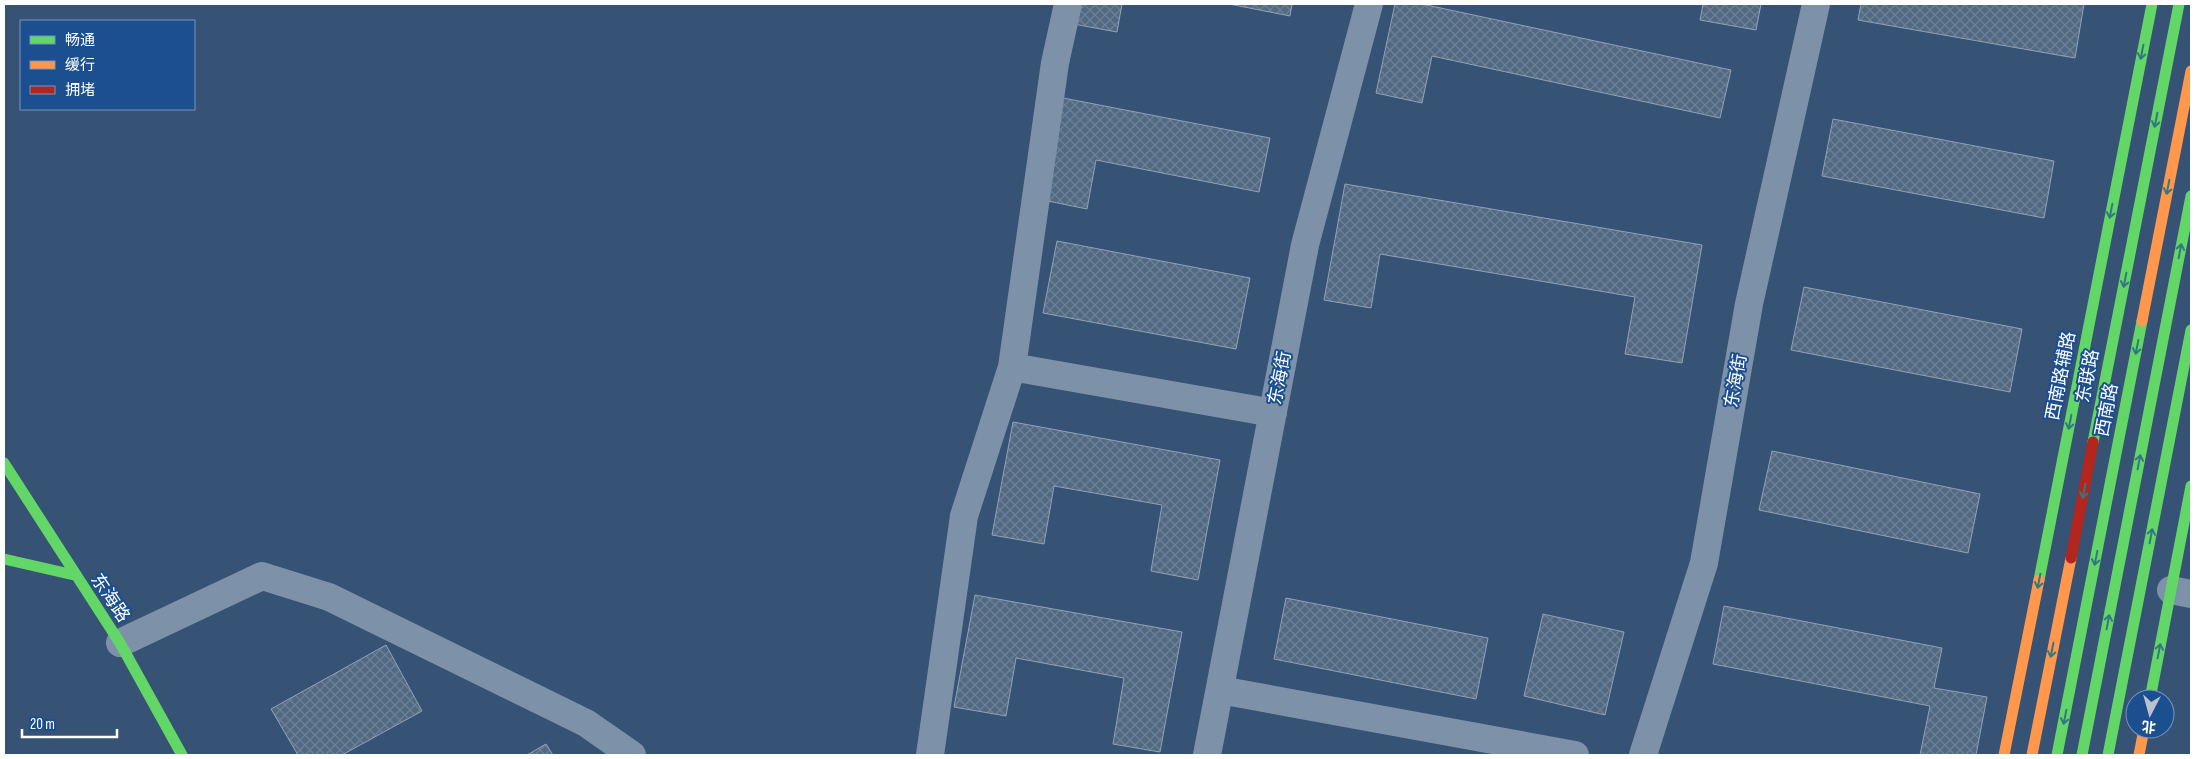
<svg xmlns="http://www.w3.org/2000/svg" width="2195" height="759" viewBox="0 0 2195 759" font-family="'Sofia Sans Condensed','Noto Sans SC',sans-serif">
<style>
.building{fill:url(#building-cross-hatch);stroke:#92a2b6}
.lines{fill:none;stroke-linecap:round;stroke-linejoin:round}
.street{stroke:#7d92a8;stroke-width:28}
.fast{stroke:#63d668;stroke-width:11}
.slow{stroke:#ff974d;stroke-width:11}
.jam{stroke:#b3261e;stroke-width:11}
.oneway{stroke:#317883}
.labels{text-anchor:middle;dominant-baseline:central;stroke-width:4;stroke-linejoin:round;paint-order:stroke}
.street-label{font-size:18px;fill:#fff;stroke:#1b4f8f}
</style>
<defs>
<pattern id="building-cross-hatch" width="8" height="8" patternUnits="userSpaceOnUse" patternTransform="scale(1.25)"><rect width="8" height="8" fill="#526984"/><path d="M0 0l8 8M0 8l8-8" fill="none" stroke="#6c8096"/></pattern>
</defs>
<rect width="100%" height="100%" fill="#365274"/>
<path class="building" d="M1072 4H1122L1117 32 1068 23Z
M1229 4H1292L1290 16Z
M1395 4H1422L1731 70 1720 118 1432 56 1422 103 1376 93Z
M1703 4H1761L1756 30 1700 20Z
M1861 4H2084L2075 58 1858 20Z
M1058 97 1270 138 1259 192 1096 160 1087 209 1038 199Z
M1833 119 2054 161 2044 218 1822 176Z
M1345 184 1702 245 1682 363 1625 354 1635 297 1380 254 1371 308 1324 300Z
M1057 241 1250 278 1236 349 1043 313Z
M1804 287 2022 329 2010 392 1791 350Z
M1013 422 1220 460 1198 580 1151 571 1162 505 1054 486 1044 544 992 535Z
M1772 451 1980 494 1968 553 1759 510Z
M975 595 1182 632 1160 752 1113 744 1124 678 1016 658 1006 716 954 707Z
M1286 598 1488 638 1476 699 1274 659Z
M1724 606 1942 648 1934 688 1987 697 1976 755H1920L1930 706 1713 664Z
M1543 614 1624 632 1605 715 1524 696Z
M386 645 422 711 342 755H298L271 709Z
M546 744 553 755H527Z"/>
<g class="lines">
<path class="street" d="M1012 367 1273 413
M2171 590 2191 594
M120 643 262 576 329 597 586 723 632 755
M1220 690 1575 755
M930 755 964 516 1012 367 1055 63 1068 4
M1207 755 1305 245 1369 4
M1643 755 1704 563 1749 304 1816 4"/>
<path class="fast" d="M2093 442 2179 4
M4 463 120 643 182 755
M4 559 74 575
M2039 580 2152 4
M2150 699 2191 486
M2057 755 2142 321
M2082 755 2191 196
M2108 755 2191 330"/>
<path class="slow" d="M2142 321 2191 71
M2004 755 2039 580
M2032 755 2071 558
M2139 755 2144 729"/>
<path class="jam" d="M2071 558 2093 442"/>
</g>
<defs><path id="oneway-shaft" d="M-6 0H5M1.5-3L5.5 0L1.5 3" fill="none" stroke-width="1.6" stroke-linecap="round" stroke-linejoin="round" transform="scale(1.25)"/></defs>
<g class="oneway">
<use href="#oneway-shaft" transform="translate(2142 52) rotate(101)"/>
<use href="#oneway-shaft" transform="translate(2156 120) rotate(101)"/>
<use href="#oneway-shaft" transform="translate(2168 187) rotate(101)"/>
<use href="#oneway-shaft" transform="translate(2111 211) rotate(101)"/>
<use href="#oneway-shaft" transform="translate(2180 251) rotate(-79)"/>
<use href="#oneway-shaft" transform="translate(2125 280) rotate(101)"/>
<use href="#oneway-shaft" transform="translate(2137 347) rotate(101)"/>
<use href="#oneway-shaft" transform="translate(2070 422) rotate(101)"/>
<use href="#oneway-shaft" transform="translate(2139 462) rotate(-79)"/>
<use href="#oneway-shaft" transform="translate(2084 491) rotate(101)"/>
<use href="#oneway-shaft" transform="translate(2151 536) rotate(-79)"/>
<use href="#oneway-shaft" transform="translate(2096 558) rotate(101)"/>
<use href="#oneway-shaft" transform="translate(2039 581) rotate(101)"/>
<use href="#oneway-shaft" transform="translate(2108 622) rotate(-79)"/>
<use href="#oneway-shaft" transform="translate(2052 650) rotate(101)"/>
<use href="#oneway-shaft" transform="translate(2159 651) rotate(-79)"/>
<use href="#oneway-shaft" transform="translate(2065 717) rotate(101)"/>
</g>
<g class="labels">
<g class="street-label">
<text transform="translate(2061 376) rotate(-79)">西南路辅路</text>
<text transform="translate(2088 376) rotate(-79)">东联路</text>
<text transform="translate(1280 378) rotate(-79)">东海街</text>
<text transform="translate(1736 381) rotate(-80)">东海街</text>
<text transform="translate(2107 410) rotate(-79)">西南路</text>
<text transform="translate(110 598) rotate(56)">东海路</text>
</g>
</g>
<rect width="2195" height="759" fill="none" stroke="#ffffff" stroke-width="10"/>
<rect x="20" y="20" width="175" height="90" fill="#1b4f8f" stroke="#7695bc"/>
<rect x="30" y="36" width="25" height="8" fill="#63d668" stroke="#7695bc"/>
<text x="65" y="45" font-size="15" fill="#ffffff">畅通</text>
<rect x="30" y="61" width="25" height="8" fill="#ff974d" stroke="#7695bc"/>
<text x="65" y="70" font-size="15" fill="#ffffff">缓行</text>
<rect x="30" y="86" width="25" height="8" fill="#b3261e" stroke="#7695bc"/>
<text x="65" y="95" font-size="15" fill="#ffffff">拥堵</text>
<g transform="translate(2150 714) rotate(186)"><circle r="24" fill="#1b4f8f" stroke="#7695bc"/>
<path d="M0-4L9 19L0 12L-9 19Z" fill="#b9c2ce"/>
<text y="-8" font-size="14" font-weight="bold" text-anchor="middle" fill="#ffffff">北</text>
</g>
<path d="M22 729v8h95v-8" fill="none" stroke="#ffffff" stroke-width="2.5"/>
<text x="30" y="729" font-size="15" fill="#ffffff" stroke="#1b4f8f" stroke-width="4" paint-order="stroke">20 m</text>
</svg>
